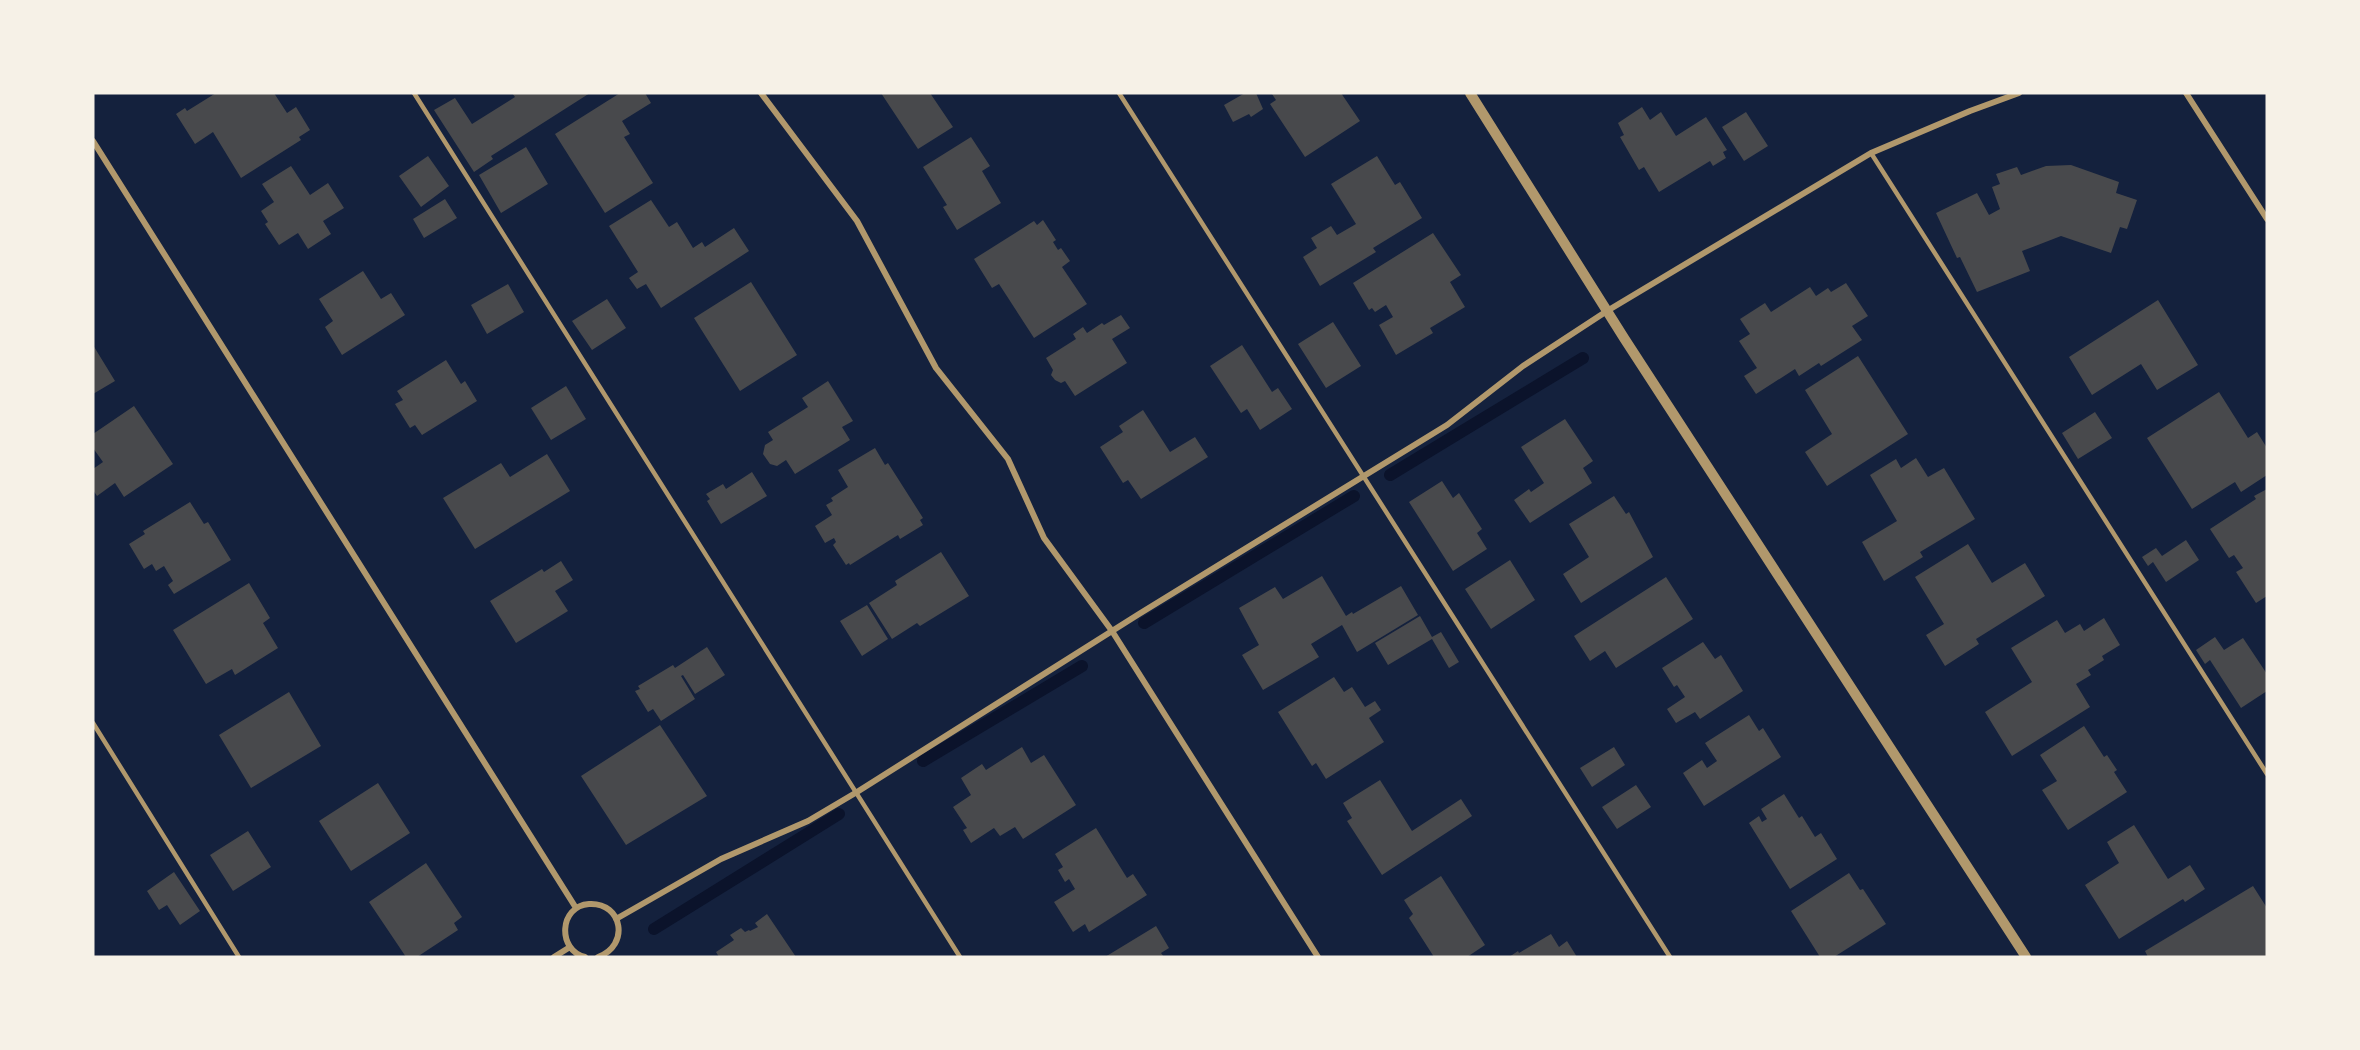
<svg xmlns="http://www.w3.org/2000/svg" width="2360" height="1050" viewBox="0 0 2360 1050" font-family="Cabin,sans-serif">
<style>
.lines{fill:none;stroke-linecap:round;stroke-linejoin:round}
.stream{stroke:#0b132b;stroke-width:12}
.building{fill:#48494c}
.service{stroke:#b1986c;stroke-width:4.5}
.minor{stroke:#b1986c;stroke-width:6}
.tertiary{stroke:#b1986c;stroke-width:10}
</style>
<rect width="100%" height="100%" fill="#14213d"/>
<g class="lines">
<path class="stream" d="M1390 475 1583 358
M1144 623 1354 496
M923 761 1082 666
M654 929 839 814"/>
</g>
<path class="building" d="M216 93H274L287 113 296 107 310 130 299 137 301 140 241 178 213 132 195 144 176 114 185 108 187 111Z
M512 93H590L491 156 493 159 474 172 434 110 455 98 472 124 515 97Z
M620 93H645L651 103 622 121 630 134 624 137 653 183 605 213 555 134Z
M881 93H930L953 127 918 149Z
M1245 93H1256L1263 109 1251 117 1249 114 1233 122 1224 105Z
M1274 93H1341L1360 121 1305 157 1270 104 1276 100 1272 94Z
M1642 107 1650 120 1661 112 1676 136 1706 117 1727 150 1723 152 1726 158 1713 166 1710 161 1659 192 1644 167 1639 170 1620 137 1624 135 1618 123Z
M1746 112 1768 146 1744 161 1722 127Z
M971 137 990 166 982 171 1001 203 957 230 943 207 947 205 923 167Z
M526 147 548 184 501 213 479 175Z
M428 156 449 186 421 207 399 176Z
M1377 156 1395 185 1400 182 1422 218 1373 248 1376 252 1320 286 1303 257 1317 248 1311 238 1331 226 1337 235 1356 224 1331 184Z
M2071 165 2119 182 2116 193 2137 200 2127 229 2120 227 2111 253 2061 236 2022 251 2030 271 1977 292 1960 257 1957 258 1936 213 1977 193 1989 215 2000 209 1992 187 2000 184 1996 174 2017 167 2021 175 2046 166Z
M291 166 310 195 328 183 344 208 323 221 331 234 308 249 298 233 279 245 265 224 268 222 261 211 274 202 262 184Z
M445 199 457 218 424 238 413 219Z
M651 200 669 227 677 222 693 248 702 242 705 247 734 228 749 251 661 308 646 284 637 289 629 278 638 272 609 226Z
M1043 220 1056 240 1053 242 1058 250 1061 248 1070 261 1062 267 1087 304 1034 338 999 284 992 288 974 259 1034 221 1037 225Z
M1433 233 1461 275 1450 282 1465 307 1430 328 1433 333 1396 355 1379 325 1393 317 1386 305 1375 312 1372 308 1369 310 1353 283Z
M363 271 381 299 391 293 405 315 342 355 325 327 333 321 319 299Z
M751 282 797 355 740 391 694 318Z
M1846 283 1868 316 1852 326 1862 340 1821 366 1819 363 1799 376 1795 369 1756 394 1744 376 1757 368 1739 341 1750 334 1740 319 1765 303 1771 312 1810 287 1816 296 1828 288 1831 292Z
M508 284 524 312 487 334 471 305Z
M607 299 626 328 592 350 572 321Z
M2158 300 2198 365 2157 390 2141 364 2092 395 2069 357Z
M1121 315 1130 328 1112 339 1127 363 1075 396 1065 381 1061 383 1055 380 1051 375 1053 370 1046 358 1076 339 1073 334 1083 327 1087 333 1102 323 1104 325Z
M1333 322 1361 366 1326 388 1298 344Z
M93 345 115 381 93 394Z
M1242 345 1272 392 1278 388 1292 409 1260 430 1247 409 1241 413 1210 366Z
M1858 356 1908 434 1827 486 1805 452 1832 434 1805 390Z
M446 360 461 384 465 381 477 401 422 435 415 425 410 428 395 404 403 400 397 391Z
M828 381 853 421 842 427 850 440 795 474 786 460 777 466 770 464 763 454 765 445 773 440 768 432 808 407 802 398Z
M566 386 586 419 551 440 531 408Z
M2219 392 2248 438 2257 432 2267 448V475L2241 492 2235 482 2192 509 2147 438Z
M134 406 173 464 124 497 115 483 97 496 93 490V469L103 462 93 448V434Z
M1143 410 1170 452 1195 437 1208 457 1141 499 1128 480 1123 483 1100 447 1123 432 1119 426Z
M2095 412 2112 438 2078 459 2062 433Z
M1565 419 1593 461 1583 468 1592 483 1530 523 1514 500 1529 489 1531 492 1544 483 1521 447Z
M875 448 885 465 888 463 923 518 920 520 923 525 900 539 898 535 850 565 849 563 846 565 833 545 836 542 834 538 825 543 815 526 832 515 826 505 833 501 831 498 848 487 838 470Z
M547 454 570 491 475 549 443 498 501 463 510 477Z
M1916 458 1928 477 1944 468 1975 519 1920 552 1923 557 1884 581 1862 542 1897 521 1870 475 1896 459 1901 468Z
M752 472 767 496 721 524 707 501 710 499 706 494 723 484 726 489Z
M1442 481 1453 498 1459 493 1482 529 1477 533 1487 549 1453 571 1409 502Z
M2267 489V596L2256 603 2236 572 2243 568 2234 555 2229 558 2210 529 2256 499 2254 496Z
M1614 496 1626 514 1629 512 1653 557 1581 603 1563 574 1589 557 1569 524Z
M190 502 204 524 208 522 231 560 174 594 168 585 173 581 164 566 156 571 152 564 144 569 129 544 145 534 143 531Z
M2186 540 2199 560 2166 582 2153 562 2148 566 2142 557 2156 548 2162 556Z
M1968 544 1992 583 2025 563 2045 596 1976 639 1979 644 1945 666 1926 635 1944 624 1915 577Z
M941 552 969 596 920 626 917 623 892 639 869 603 897 585 895 581Z
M1510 560 1535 600 1491 629 1465 589Z
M561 561 573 580 555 591 568 611 516 643 490 601 542 569 544 572Z
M1322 576 1346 616 1352 612 1353 614 1401 586 1418 615 1357 652 1342 625 1311 644 1319 657 1263 690 1242 655 1259 645 1239 608 1275 587 1283 599Z
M1666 577 1693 619 1616 668 1605 651 1590 661 1574 636Z
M249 583 270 618 263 623 278 648 235 675 232 669 206 684 173 630Z
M867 605 888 639 862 656 840 621Z
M1420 616 1432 637 1441 632 1459 662 1449 668 1432 639 1388 665 1375 643Z
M2104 618 2120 645 2102 656 2104 660 2088 670 2091 675 2076 684 2090 707 2012 756 1985 712 2032 682 2011 648 2057 620 2065 633 2080 624 2084 631Z
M2215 637 2224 650 2243 638 2267 674V691L2241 708 2210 660 2205 664 2196 650Z
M1703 642 1715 659 1721 655 1743 691 1700 719 1695 712 1676 723 1667 709 1685 697 1677 685 1674 687 1662 668Z
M707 647 725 675 695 694 683 675 681 676 695 699 661 721 653 709 648 712 635 691 640 689 638 686 673 665 675 668Z
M1334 677 1344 692 1352 687 1365 707 1375 701 1381 710 1369 718 1384 742 1326 779 1316 763 1312 766 1278 712Z
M289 692 321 746 251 788 219 735Z
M1749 715 1759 731 1763 728 1781 757 1704 806 1683 773 1702 760 1707 768 1717 761 1705 743Z
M660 725 707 796 626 845 581 776Z
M2084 726 2104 757 2107 755 2117 770 2114 772 2127 792 2068 830 2042 790 2057 781 2040 755Z
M1022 747 1031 763 1044 755 1076 805 1023 839 1015 827 1000 836 994 828 971 843 963 830 967 828 953 807 971 795 961 778 982 764 986 770Z
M1614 747 1625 765 1592 787 1580 768Z
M1380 780 1412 831 1461 799 1472 816 1382 875 1347 821 1352 818 1343 803Z
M378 783 410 833 351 871 319 821Z
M1636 785 1651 807 1617 829 1602 807Z
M1784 794 1799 818 1802 816 1815 837 1821 833 1837 859 1790 889 1749 823 1759 816 1762 822 1767 819 1761 809Z
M2134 825 2168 879 2190 865 2205 889 2185 902 2183 899 2119 939 2085 885 2119 863 2107 842Z
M1096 828 1127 878 1133 874 1147 895 1089 932 1085 924 1073 932 1054 902 1075 889 1069 879 1065 882 1058 870 1063 867 1055 854Z
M248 831 271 867 233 891 210 855Z
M426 863 462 917 454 923 458 930 417 957H406L369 902Z
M174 872 200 911 180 925 167 905 159 910 147 891Z
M1849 873 1860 890 1863 889 1886 924 1834 957H1820L1791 911Z
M1441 876 1485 945 1467 957H1434L1409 918 1413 914 1404 900Z
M2253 886 2267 908V957H2148L2145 951Z
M767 914 796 957H719L716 952 734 940 730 935 741 928 745 932 749 930 750 931 758 927 755 923Z
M1156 926 1169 948 1161 953 1164 957H1105Z
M1551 934 1559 947 1567 941 1577 957H1509L1518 951 1519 953Z"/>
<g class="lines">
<path class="service" d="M414 93 960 957
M1119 93 1670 957
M1871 153 2267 774
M93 723 239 957"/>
<path class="minor" d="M761 93 857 221 936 368 1008 459 1044 538 1112 631 1318 957
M2186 93 2267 219
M93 141 576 908
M616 919 721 859 808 821 857 792 1139 614 1447 425 1523 366 1607 311 1871 153 1970 111 2019 93
M554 957 570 947
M585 957C557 950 559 906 589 904 623 902 630 946 598 957"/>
<path class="tertiary" d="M1470 93 1624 338 2026 957"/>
</g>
<rect width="2360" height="1050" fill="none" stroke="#f6f1e7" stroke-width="189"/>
</svg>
